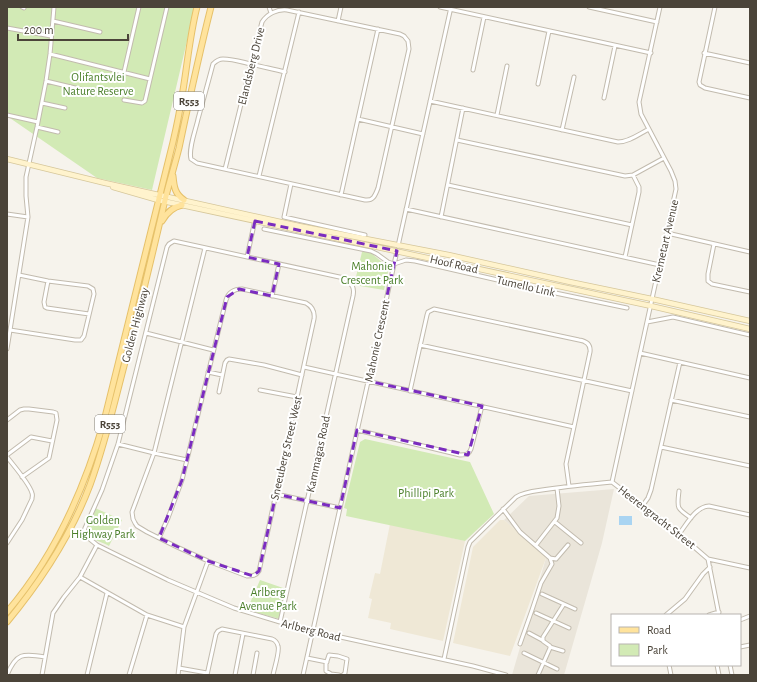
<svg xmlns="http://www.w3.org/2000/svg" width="757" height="682" viewBox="0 0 757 682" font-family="'Alegreya Sans',sans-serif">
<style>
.residential{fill:#eae5da}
.education{fill:#efe8d6}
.green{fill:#d2eab5}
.water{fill:#a9d4f2}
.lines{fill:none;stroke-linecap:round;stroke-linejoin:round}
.minor-casing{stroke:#c2bbae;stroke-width:5}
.secondary-casing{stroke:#d6c79b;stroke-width:6}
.primary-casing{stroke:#e6c16a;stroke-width:7}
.minor{stroke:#fff;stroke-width:3}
.secondary{stroke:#fff3cd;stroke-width:4.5}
.primary{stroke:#ffe39c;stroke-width:5}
.marked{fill:none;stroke:#7b2cbf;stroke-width:3;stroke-dasharray:8 5;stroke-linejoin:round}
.labels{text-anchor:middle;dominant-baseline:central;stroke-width:4;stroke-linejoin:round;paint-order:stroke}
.shield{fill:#fff;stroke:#817c74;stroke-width:1}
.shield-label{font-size:11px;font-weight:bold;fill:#4b4439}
.street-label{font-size:12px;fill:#4b4439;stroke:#fff}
.park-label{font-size:12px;fill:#4a7f2a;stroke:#fff}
</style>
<rect width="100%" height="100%" fill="#f6f3ec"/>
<path class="residential" d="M614 489 602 543 564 675H512L546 558 544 554 504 520 529 496Z"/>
<path class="education" d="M500 520H504L544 554 546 558 510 656 453 643 473 547Z
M390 524 465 541 443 641 390 629 391 623 368 618 372 599 369 598 375 573 380 574Z"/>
<path class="green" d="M7 7H195L152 190 97 178 7 116Z
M362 252H370L389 268 384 290 354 285Z
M365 439 470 462 494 514 465 541 346 516 347 509 344 508 360 442Z
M95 508 122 520 109 546C104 543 91 539 88 536 83 530 92 514 95 508Z
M260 580 286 589 280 619 247 610Z"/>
<path class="water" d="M619 516H632V525H619Z"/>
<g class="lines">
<g class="minor-casing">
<path id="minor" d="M22 7 24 8
M269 7 271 13
M440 7 651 53
M589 7 657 22
M715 7 699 82 700 85 705 88 750 98
M53 21 100 32
M338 21 341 7
M7 28 51 36
M704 53 750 63
M50 54 150 79
M473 70 484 17
M124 72 139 7
M46 81 92 92
M538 84 549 31
M604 98 615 46
M124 100 142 103 145 101 167 7
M430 101 618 142C629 142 639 134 649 129
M42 103 65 108
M7 115 38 122
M497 115 507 66
M358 119 423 134
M37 127 58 132
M562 130 574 77
M457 140 625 176 633 175 664 158
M225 169 251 64 262 22C267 14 277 9 287 10L400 34 404 36 408 41 409 49 378 188C375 196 373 201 365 200L197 163 191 159C188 149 196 129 198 119 203 101 208 83 213 64 216 61 219 59 223 59 233 59 242 62 251 64 262 67 274 69 285 72
M259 176 299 12
M448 185 632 225
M341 195 378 29
M406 209 660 265
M7 214 28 217
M284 217 365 235
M284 217 291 184
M441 217 463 108
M264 229 371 251 377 254 388 262 394 264 406 260 415 261 541 290 627 308
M667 233 750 252
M714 244 708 274V281L712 284 750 292
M398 246 451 7
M247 257 255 220
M625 257 639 192V187L633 175
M48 281 44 302 45 307 47 308 89 314
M272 296 279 264
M647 322 673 317 750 335
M10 330 75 340H81L84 336 94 294 93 289 88 286 48 281 19 275
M146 333 213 350
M420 345 632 391
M7 349 28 217 26 196V177L37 127 46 81 50 54 54 7
M640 353 750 378
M304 367 574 427
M208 372 222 375
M260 390 297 397
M410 391 427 315 428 312 434 309 579 340C586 341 591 344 590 352L566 464 569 486
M219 392 225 363 227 360 229 359 264 365 302 375
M671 400 750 417
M7 420 20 410 24 409H29L53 412 56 413 57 420 49 458 22 477
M357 430 460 455C467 455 469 454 471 449L482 406
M118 444 154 453 187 460
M661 447 750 466
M7 455 31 437 52 441
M7 457C14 466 29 483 32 493 33 496 32 496 32 499L22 520 7 543
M612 482 676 189 675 181 671 171 641 114 639 102 660 7
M679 491C677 508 676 508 691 518
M276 494 340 508
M643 505 648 498 651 490 680 362
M503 509 520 532 550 558 556 559 568 545
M555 522 581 543
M679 534C687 524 695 507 709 506L750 515
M159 538 168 518 182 480 226 300C228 293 234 289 242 289L306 303C313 307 315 312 314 319L265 544 259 571C256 576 252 576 247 576L208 561 177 547 147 532 137 526 135 523 133 519 132 512 154 453 205 248
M536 545 557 518 559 506 557 488
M708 559 750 568
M80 577 147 615 184 627
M542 594 575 609
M536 613 569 628
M666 615 685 599 703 574 710 567
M709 615 719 612
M740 620 750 616
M280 622 353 296C355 286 351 284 344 278L174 241 169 244 167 247 118 444 102 490 85 528 84 531 86 536 97 545 168 580 234 608 280 622 313 631 473 666 506 675
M529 633 542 640
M520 644 532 610 541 583 552 564 550 558
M550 647 563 651
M740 647 750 645
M524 653 557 669
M307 658 327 662
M444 659 468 547 470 542 516 497C525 491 538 491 549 489 570 486 591 484 612 482L679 534 708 559 719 615
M669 665 671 675
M717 665 719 675
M730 665 732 675
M179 668 207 673
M7 675C16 653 23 653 45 657
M42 675 53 613 64 597 80 577 97 545
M87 675 107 593
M129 675 147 615
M178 675 184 627 208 561
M207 675 216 634 218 631 222 629 272 639C275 640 277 642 278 646 280 651 274 669 273 675
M235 675 243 634
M253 675 257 653
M303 675 397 251
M339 675 331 674 326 671V664L329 655 338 656 347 659 345 673 343 675
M538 675 550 648V646L543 641V637L564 604"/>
</g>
<g class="secondary-casing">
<path id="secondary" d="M7 159 105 183 159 195 299 226 449 255 570 282 652 299 750 321
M113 187 158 200 651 306 750 329"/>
</g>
<g class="primary-casing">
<path id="primary" d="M173 176C174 187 175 194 184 200
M162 221C167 212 173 207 182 205
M7 612C55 556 84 491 104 421L173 142C176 129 179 116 181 102 187 70 189 38 197 7
M7 622C41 581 71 535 90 485 108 436 118 386 132 336 144 290 155 243 166 196 170 180 175 164 179 148 189 101 199 54 211 7"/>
</g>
<use href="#minor" class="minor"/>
<use href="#secondary" class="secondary"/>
<use href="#primary" class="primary"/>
</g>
<path class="marked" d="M255 221 397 251 368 381 482 406 468 455 357 430 340 508 276 494 259 571 253 576 208 561 159 538 182 480 227 297 239 289 272 296 279 264 247 257Z"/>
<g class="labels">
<g class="shield">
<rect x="174" y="92" width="30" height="18" rx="3"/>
<rect x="95" y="415" width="30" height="18" rx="3"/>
</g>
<g class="shield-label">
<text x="189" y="101">R553</text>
<text x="110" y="424">R553</text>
</g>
<g class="street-label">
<text transform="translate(251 66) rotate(-76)">Elandsberg Drive</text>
<text transform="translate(665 241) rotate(-77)">Kremetart Avenue</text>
<text transform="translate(454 264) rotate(13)">Hoof Road</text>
<text transform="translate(526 286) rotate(13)">Tumello Link</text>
<text transform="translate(135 325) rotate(-75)">Golden Highway</text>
<text transform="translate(377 341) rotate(-78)">Mahonie Crescent</text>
<text transform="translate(286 448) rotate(-77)">Sneeuberg Street West</text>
<text transform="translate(318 454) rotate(-78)">Kammagas Road</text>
<text transform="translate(657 517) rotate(38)">Heerengracht Street</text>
<text transform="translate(311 630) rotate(14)">Arlberg Road</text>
</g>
<g class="park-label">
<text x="98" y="77">Olifantsvlei<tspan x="98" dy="14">Nature Reserve</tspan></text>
<text x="372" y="266">Mahonie<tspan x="372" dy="14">Crescent Park</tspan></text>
<text x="426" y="493">Phillipi Park</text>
<text x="103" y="520">Golden<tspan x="103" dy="14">Highway Park</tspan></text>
<text x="268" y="592">Arlberg<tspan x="268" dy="14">Avenue Park</tspan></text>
</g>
</g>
<rect width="757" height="682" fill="none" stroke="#4b4439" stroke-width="16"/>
<rect x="611" y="614" width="130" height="52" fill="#ffffff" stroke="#b7b4b0"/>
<rect x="619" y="627" width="20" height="6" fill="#ffe39c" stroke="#b7b4b0"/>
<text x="647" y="634" font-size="12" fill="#4b4439">Road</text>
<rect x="619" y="644" width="20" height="12" fill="#d2eab5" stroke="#b7b4b0"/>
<text x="647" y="654" font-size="12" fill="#4b4439">Park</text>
<path d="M18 34v6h110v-6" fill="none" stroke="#4b4439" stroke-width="2"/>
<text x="24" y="34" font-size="12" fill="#4b4439" stroke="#ffffff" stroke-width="3" paint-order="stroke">200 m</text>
</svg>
